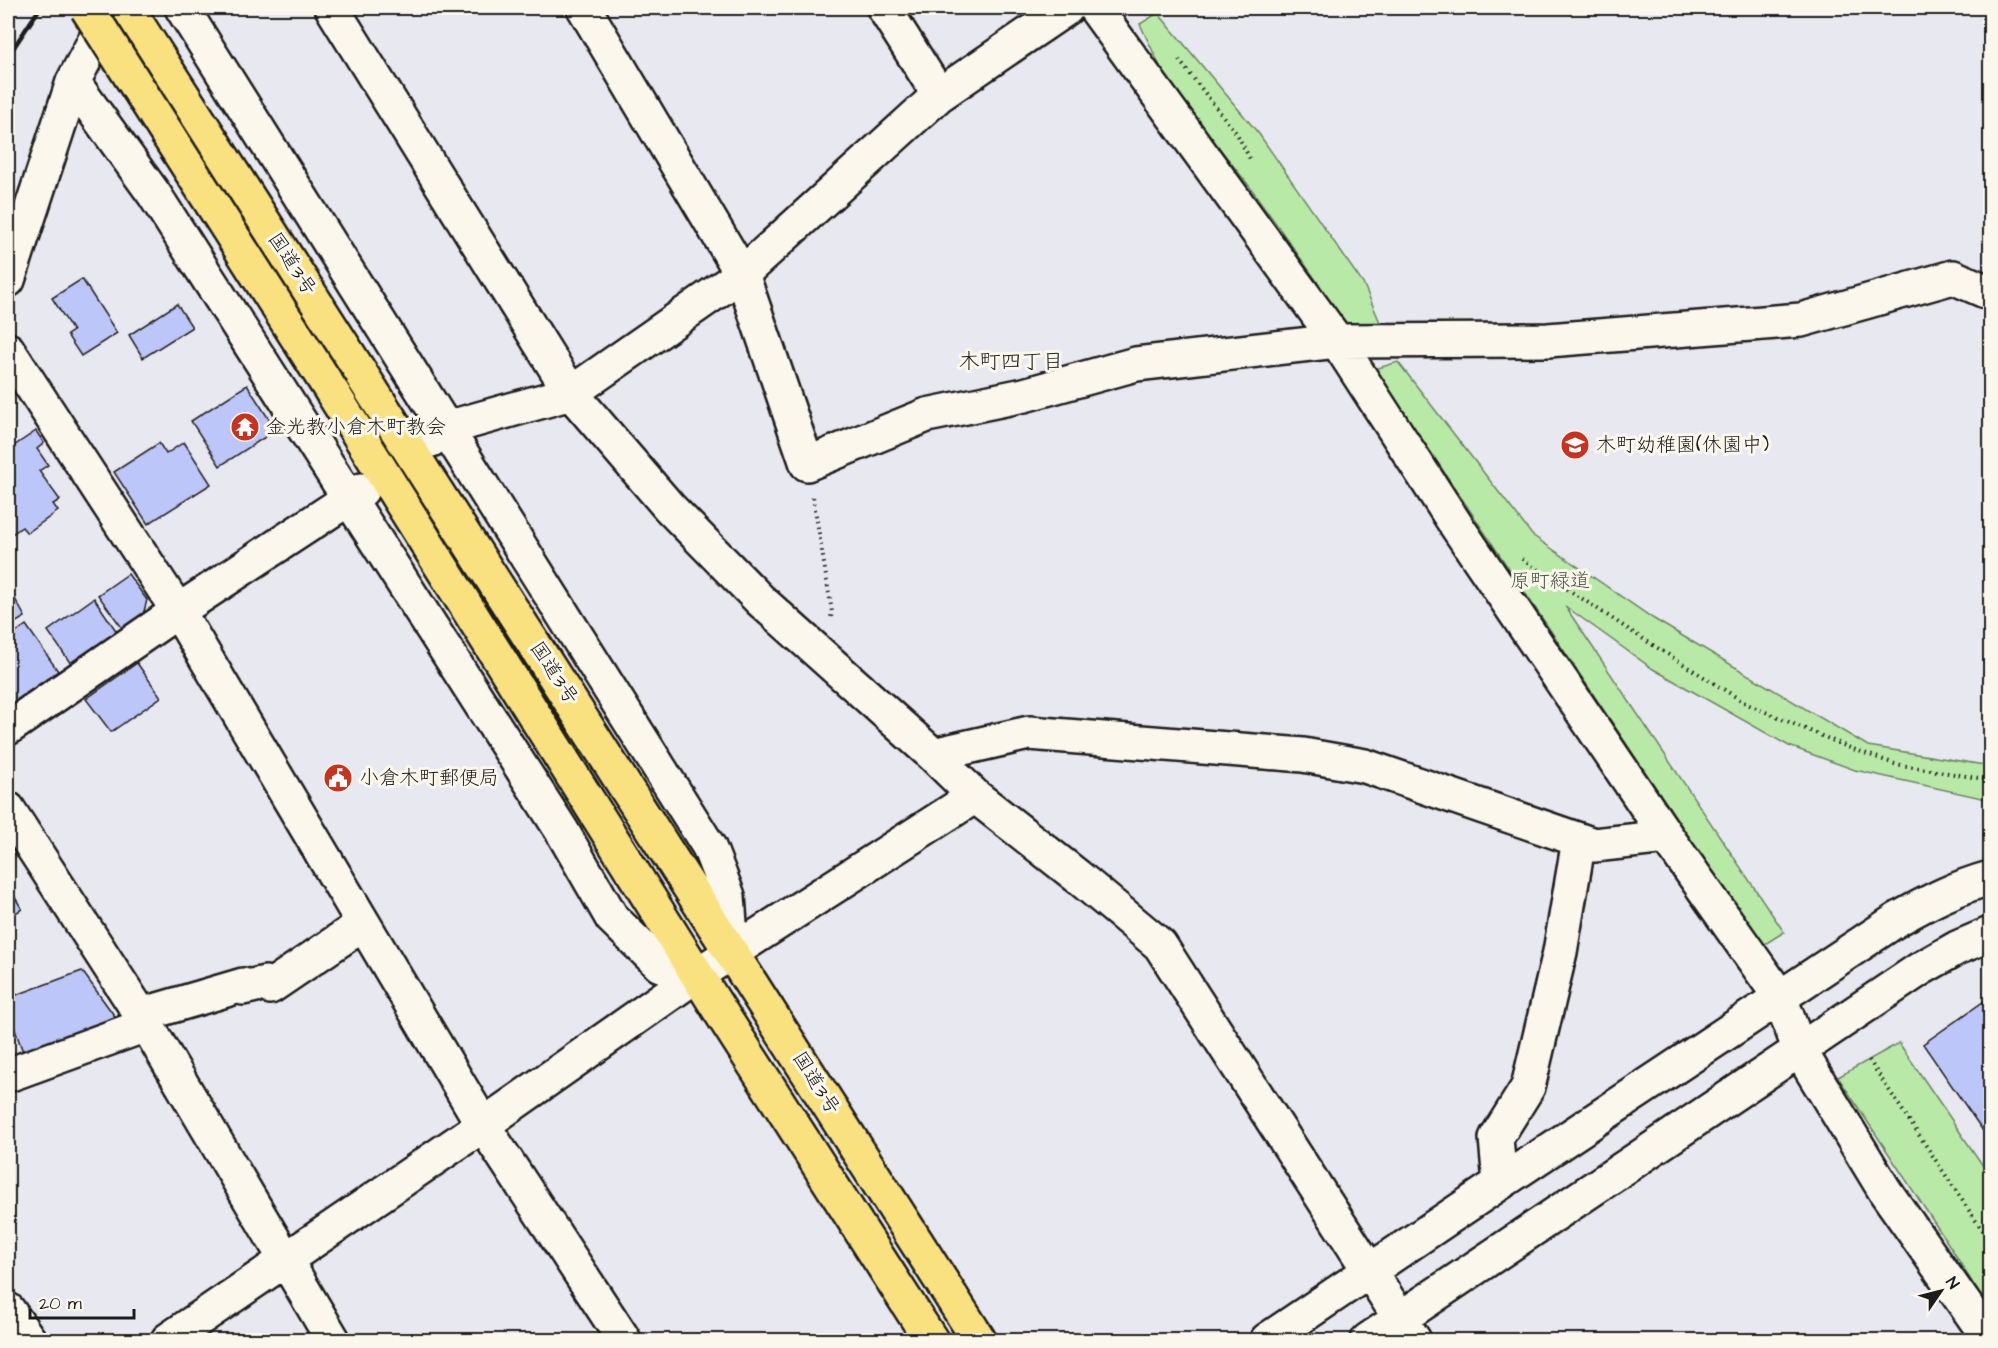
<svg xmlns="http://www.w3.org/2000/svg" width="1998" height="1348" viewBox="0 0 1998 1348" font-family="'Architects Daughter','Klee One',sans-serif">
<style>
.green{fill:#b9e9a7;stroke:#6a8262;stroke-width:1.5}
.building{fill:#bcc6f8;stroke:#1c1c1c;stroke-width:1.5}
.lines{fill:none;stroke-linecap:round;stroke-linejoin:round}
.minor-casing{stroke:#1c1c1c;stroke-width:38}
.highway-casing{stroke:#1c1c1c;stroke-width:38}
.path{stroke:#1c1c1c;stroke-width:4;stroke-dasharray:1.5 4.5;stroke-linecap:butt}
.minor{stroke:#fbf7ec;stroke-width:33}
.highway{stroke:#fae180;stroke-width:33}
.rail{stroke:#1c1c1c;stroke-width:4.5}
.highway-bridge-casing{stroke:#1c1c1c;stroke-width:38;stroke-linecap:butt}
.highway-bridge{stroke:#fae180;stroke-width:33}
.labels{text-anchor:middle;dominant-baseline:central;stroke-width:6;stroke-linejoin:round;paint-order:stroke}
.street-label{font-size:20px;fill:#1c1c1c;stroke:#fbf7ec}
.poi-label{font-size:20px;fill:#1c1c1c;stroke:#fbf7ec;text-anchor:start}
.park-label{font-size:20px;fill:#4b5a46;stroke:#fbf7ec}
.neighbourhood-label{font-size:21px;fill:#1c1c1c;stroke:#fbf7ec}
</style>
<rect width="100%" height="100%" fill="#e8e8f0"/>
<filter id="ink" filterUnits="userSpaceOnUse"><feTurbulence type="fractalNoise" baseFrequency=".0167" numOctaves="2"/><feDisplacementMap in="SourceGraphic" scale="12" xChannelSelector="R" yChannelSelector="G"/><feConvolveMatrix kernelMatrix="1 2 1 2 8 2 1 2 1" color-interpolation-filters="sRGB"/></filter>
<g filter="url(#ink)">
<path class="green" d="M1158 13 1259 134 1364 285 1382 327 1345 328 1321 287 1250 187 1168 83 1140 24Z
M1398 362 1532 535 1654 619 1868 746 1990 766V793L1986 799 1855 770 1789 746 1653 669 1565 606 1784 932 1762 946 1375 369Z
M1899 1043 1990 1176V1311L1951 1248 1838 1077Z"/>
<path class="building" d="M82 279 117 333 81 356 67 335 73 331 52 298Z
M177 304 192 327 143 358 129 335Z
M247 385 276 430 220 466 191 421Z
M36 431 44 443 37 449 48 465 39 471 60 500 53 504 58 511 27 533 22 527 12 534 8 528V450Z
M184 442 211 484 148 524 114 472 159 443 166 454Z
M128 574 147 600 143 615 123 629 98 595Z
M8 586 25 617 8 627Z
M94 598 117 632 71 664 48 631Z
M26 625 58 671 8 706V638Z
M137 663 161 697 111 732 86 699Z
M8 886 22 909 8 918Z
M82 971 116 1018 23 1052 8 1010V998Z
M1990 997V1141L1923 1044Z"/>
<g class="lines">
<g class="minor-casing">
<path id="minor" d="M182 8 709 847 728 896 732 951
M332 8 571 393 669 507 760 600 933 755 975 796 1077 876 1160 945 1414 1340
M584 8 742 274 807 464 927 415 1024 395 1136 364 1337 341 1548 340 1801 320 1953 277 1990 293
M884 8 939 95
M1095 8 1337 341 1456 525 1667 837 1780 997 1800 1051 1885 1191 1990 1340
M73 82 154 194 562 831 612 918 660 965 698 974
M8 280 73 82 112 8
M8 350 178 611 483 1125 624 1340
M431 440 447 428 571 393 742 274 939 95 1067 8
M8 728 178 611 362 490
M933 755 1029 733 1303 755 1365 766 1594 845 1667 837
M8 809 141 1015 333 1340
M141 1015 243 985V988L265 983 270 987 363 924
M8 1075 146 1025
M1500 1183 1496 1138 1528 1087 1560 952 1579 840
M8 1310 29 1340
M168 1340 483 1125 698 974 975 796
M1267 1340 1500 1183 1898 919C1928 902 1957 887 1990 878
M1368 1340 1920 969 1957 948 1990 934"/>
</g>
<g class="highway-casing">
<path id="highway" d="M127 8 979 1340
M332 392 718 1008 931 1340"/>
</g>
<path class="path" d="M1179 60 1237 134 1250 159
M813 497 832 612 831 617
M1522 559 1637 635 1747 704 1850 748 1895 764 1990 780
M1869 1060 1990 1242"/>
<use href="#minor" class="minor"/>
<use href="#highway" class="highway"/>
<path class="rail" d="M8 9V8
M8 56 40 8"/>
<g class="highway-bridge-casing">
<path id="highway-bridge" d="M87 8 332 392"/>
</g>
<use href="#highway-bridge" class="highway-bridge"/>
</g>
</g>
<defs>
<g id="temple-disc" transform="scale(1.5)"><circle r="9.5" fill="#c8321e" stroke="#fbf7ec"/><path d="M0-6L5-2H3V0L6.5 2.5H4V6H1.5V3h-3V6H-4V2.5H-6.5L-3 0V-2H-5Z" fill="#fff"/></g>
<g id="school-disc" transform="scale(1.5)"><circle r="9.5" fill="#c8321e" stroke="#fbf7ec"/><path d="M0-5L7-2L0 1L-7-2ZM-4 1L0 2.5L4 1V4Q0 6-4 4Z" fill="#fff"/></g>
<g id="civic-disc" transform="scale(1.5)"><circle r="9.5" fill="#c8321e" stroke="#fbf7ec"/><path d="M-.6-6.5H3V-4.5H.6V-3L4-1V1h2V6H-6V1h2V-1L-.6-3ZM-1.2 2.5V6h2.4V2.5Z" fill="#fff"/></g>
</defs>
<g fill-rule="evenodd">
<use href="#temple-disc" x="245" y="427"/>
<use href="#school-disc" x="1575" y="445"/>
<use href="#civic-disc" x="338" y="778"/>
</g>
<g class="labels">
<g class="street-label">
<text transform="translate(292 264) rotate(57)">国道3号</text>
<text transform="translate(554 673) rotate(57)">国道3号</text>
<text transform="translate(816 1083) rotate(58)">国道3号</text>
</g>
<g class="poi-label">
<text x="266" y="427">金光教小倉木町教会</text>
<text x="1596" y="445">木町幼稚園(休園中)</text>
<text x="359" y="778">小倉木町郵便局</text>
</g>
<g class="park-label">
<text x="1550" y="581">原町緑道</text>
</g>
<g class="neighbourhood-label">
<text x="1011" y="361">木町四丁目</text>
</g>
</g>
<rect width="1998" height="1348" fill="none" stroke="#fbf7ec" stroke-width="30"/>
<rect x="15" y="15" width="1968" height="1318" fill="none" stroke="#1c1c1c" stroke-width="2" filter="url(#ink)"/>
<g transform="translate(1941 1291) rotate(55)" stroke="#fbf7ec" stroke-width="4.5" paint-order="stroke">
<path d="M0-4.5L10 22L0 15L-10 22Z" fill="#1c1c1c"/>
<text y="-9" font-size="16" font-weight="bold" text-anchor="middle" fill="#1c1c1c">N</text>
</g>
<path d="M30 1309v9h104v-9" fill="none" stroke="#1c1c1c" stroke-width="3"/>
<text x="39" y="1309" font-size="18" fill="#1c1c1c" stroke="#fbf7ec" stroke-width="4.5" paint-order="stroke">20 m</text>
</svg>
